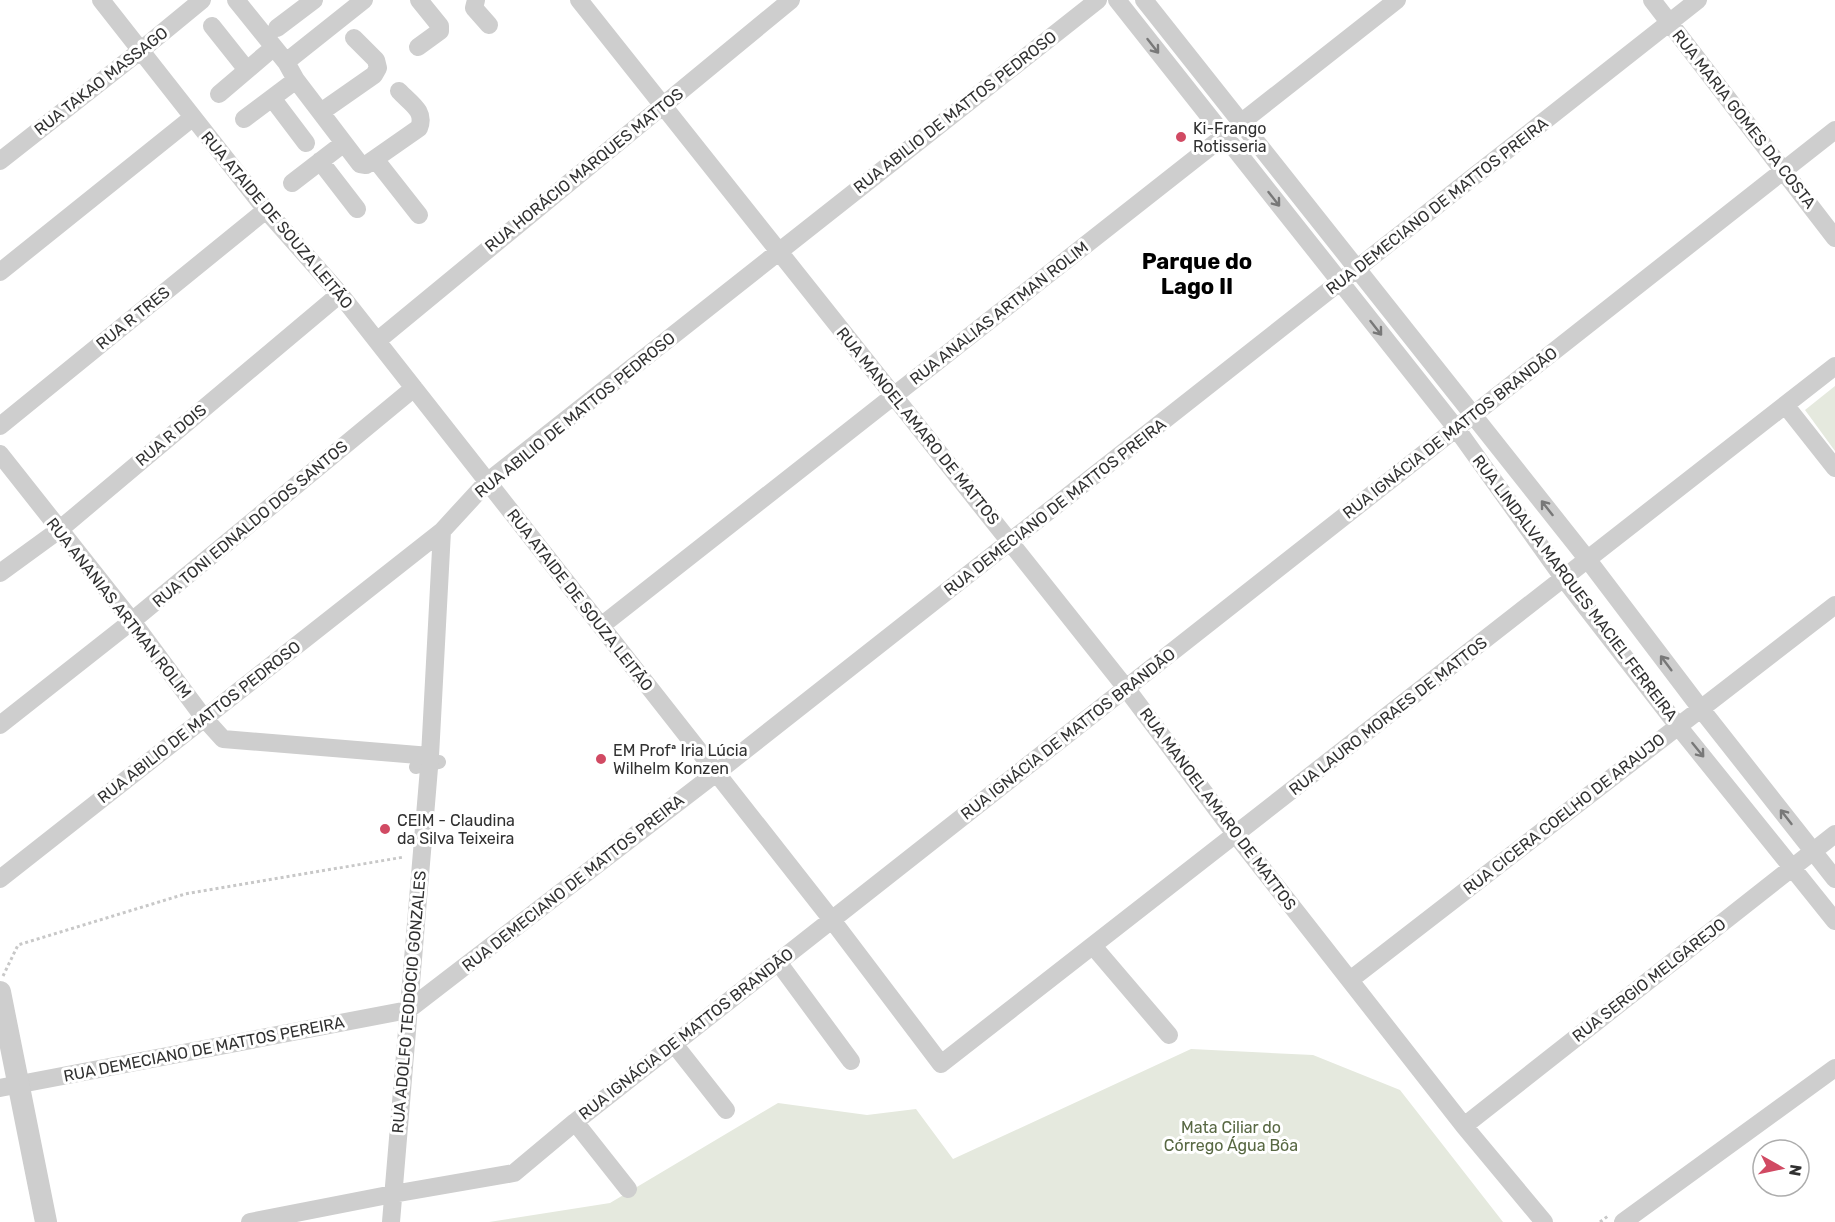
<svg xmlns="http://www.w3.org/2000/svg" width="1835" height="1222" viewBox="0 0 1835 1222" font-family="Rubik,sans-serif">
<style>
.green{fill:#e5e9de}
.lines{fill:none;stroke-linecap:round;stroke-linejoin:round}
.path{stroke:#c8c8c8;stroke-width:3;stroke-dasharray:3 3;stroke-linecap:butt}
.pedestrian{stroke:#cecece;stroke-width:14}
.minor{stroke:#cecece;stroke-width:18}
.tertiary{stroke:#cecece;stroke-width:22}
.oneway{stroke:#787878}
.poi-dot{fill:#d14a63;stroke:#fff;stroke-width:2}
.labels{text-anchor:middle;dominant-baseline:central;stroke-width:6;stroke-linejoin:round;paint-order:stroke}
.street-label{font-size:16px;fill:#313131;stroke:#fff}
.poi-label{font-size:16px;fill:#313131;stroke:#fff;text-anchor:start}
.park-label{font-size:16px;fill:#586843;stroke:#fff}
.district-label{font-size:22px;font-weight:bold;fill:#000;stroke:#fff}
</style>
<rect width="100%" height="100%" fill="#fff"/>
<path class="green" d="M1835 386V451L1805 410Z
M1191 1049 1313 1055 1400 1090 1503 1222H489L610 1203 778 1103 867 1115 916 1109 953 1159Z"/>
<g class="lines">
<path class="path" d="M3 976 18 945 185 894 404 857
M1600 1222 1608 1216"/>
<path class="pedestrian" d="M416 767 439 762"/>
<path class="minor" d="M101 0 266 210 340 294 832 920 941 1064 1835 366
M236 0 286 62 296 80 360 164 366 165 419 128C426 111 410 103 399 91
M476 0 474 8 489 25
M579 0 1126 688 1236 835 1464 1126 1544 1222
M1117 0 1456 428 1564 579 1678 726 1835 921
M1144 0 1588 560 1701 709 1835 879
M1652 0 1835 238
M212 26 247 70
M277 28 314 0
M418 47 440 31V26L419 0
M286 62 364 0
M219 94 273 48
M272 98 306 143
M321 112 374 75 378 68 376 60 354 38
M244 119 296 80
M375 159 419 215
M0 161 140 51 202 0
M320 161 357 209
M292 183 344 143
M0 272 192 118
M377 341 791 0
M1786 406 1835 468
M0 426 266 210
M0 454 132 621 204 718 223 739 430 756
M0 573 59 530 340 294
M601 626 1397 0
M0 725 132 621 414 388
M0 879 442 531 487 482 1098 0
M1093 946 1169 1035
M778 962 851 1061
M1350 980 1835 605
M674 1044 726 1110
M0 1088 408 1010 716 773 1698 0
M575 1122 628 1189
M1464 1126 1835 834
M250 1222 393 1194 514 1173 575 1122 1835 130
M391 1222 430 756 442 531
M1623 1222 1835 1068"/>
<path class="tertiary" d="M0 992 46 1222"/>
</g>
<defs><path id="oneway-shaft" d="M-6 0H5M1.5-3L5.5 0L1.5 3" fill="none" stroke-width="1.6" stroke-linecap="round" stroke-linejoin="round" transform="scale(1.5)"/></defs>
<g class="oneway">
<use href="#oneway-shaft" transform="translate(1153 46) rotate(52)"/>
<use href="#oneway-shaft" transform="translate(1274 199) rotate(52)"/>
<use href="#oneway-shaft" transform="translate(1376 328) rotate(52)"/>
<use href="#oneway-shaft" transform="translate(1547 508) rotate(-128)"/>
<use href="#oneway-shaft" transform="translate(1666 663) rotate(-127)"/>
<use href="#oneway-shaft" transform="translate(1698 750) rotate(51)"/>
<use href="#oneway-shaft" transform="translate(1786 817) rotate(-128)"/>
</g>
<g class="poi-dot">
<circle cx="1181" cy="137" r="6"/>
<circle cx="601" cy="759" r="6"/>
<circle cx="385" cy="829" r="6"/>
</g>
<g class="labels">
<g class="street-label">
<text transform="translate(101 81) rotate(-38)">RUA TAKAO MASSAGO</text>
<text transform="translate(955 112) rotate(-38)">RUA ABILIO DE MATTOS PEDROSO</text>
<text transform="translate(1744 119) rotate(52)">RUA MARIA GOMES DA COSTA</text>
<text transform="translate(584 170) rotate(-39)">RUA HORÁCIO MARQUES MATTOS</text>
<text transform="translate(1437 206) rotate(-38)">RUA DEMECIANO DE MATTOS PREIRA</text>
<text transform="translate(277 220) rotate(50)">RUA ATAIDE DE SOUZA LEITÃO</text>
<text transform="translate(999 313) rotate(-38)">RUA ANALIAS ARTMAN ROLIM</text>
<text transform="translate(133 318) rotate(-39)">RUA R TRES</text>
<text transform="translate(575 415) rotate(-39)">RUA ABILIO DE MATTOS PEDROSO</text>
<text transform="translate(918 426) rotate(51)">RUA MANOEL AMARO DE MATTOS</text>
<text transform="translate(1450 433) rotate(-38)">RUA IGNÁCIA DE MATTOS BRANDÃO</text>
<text transform="translate(171 435) rotate(-40)">RUA R DOIS</text>
<text transform="translate(1055 507) rotate(-38)">RUA DEMECIANO DE MATTOS PREIRA</text>
<text transform="translate(250 524) rotate(-40)">RUA TONI EDNALDO DOS SANTOS</text>
<text transform="translate(1575 588) rotate(53)">RUA LINDALVA MARQUES MACIEL FERREIRA</text>
<text transform="translate(580 600) rotate(52)">RUA ATAIDE DE SOUZA LEITÃO</text>
<text transform="translate(119 608) rotate(52)">RUA ANANIAS ARTMAN ROLIM</text>
<text transform="translate(1388 716) rotate(-38)">RUA LAURO MORAES DE MATTOS</text>
<text transform="translate(199 722) rotate(-38)">RUA ABILIO DE MATTOS PEDROSO</text>
<text transform="translate(1068 734) rotate(-38)">RUA IGNÁCIA DE MATTOS BRANDÃO</text>
<text transform="translate(1218 809) rotate(53)">RUA MANOEL AMARO DE MATTOS</text>
<text transform="translate(1564 814) rotate(-38)">RUA CICERA COELHO DE ARAUJO</text>
<text transform="translate(573 883) rotate(-38)">RUA DEMECIANO DE MATTOS PREIRA</text>
<text transform="translate(1649 980) rotate(-38)">RUA SERGIO MELGAREJO</text>
<text transform="translate(409 1002) rotate(-85)">RUA ADOLFO TEODOCIO GONZALES</text>
<text transform="translate(686 1034) rotate(-38)">RUA IGNÁCIA DE MATTOS BRANDÃO</text>
<text transform="translate(204 1049) rotate(-11)">RUA DEMECIANO DE MATTOS PEREIRA</text>
</g>
<g class="poi-label">
<text x="1193" y="128">Ki-Frango<tspan x="1193" dy="18">Rotisseria</tspan></text>
<text x="613" y="750">EM Profª Iria Lúcia<tspan x="613" dy="18">Wilhelm Konzen</tspan></text>
<text x="397" y="820">CEIM - Claudina<tspan x="397" dy="18">da Silva Teixeira</tspan></text>
</g>
<g class="park-label">
<text x="1231" y="1127">Mata Ciliar do<tspan x="1231" dy="18">Córrego Água Bôa</tspan></text>
</g>
<g class="district-label">
<text x="1197" y="261">Parque do<tspan x="1197" dy="25">Lago II</tspan></text>
</g>
</g>
<g transform="translate(1781 1168) rotate(99)"><circle r="28" fill="#ffffff" stroke="#adadad" stroke-width="1.5"/>
<path d="M0-4.5L10 22L0 15L-10 22Z" fill="#d14a63"/>
<text y="-9" font-size="16" font-weight="bold" text-anchor="middle" fill="#313131">N</text>
</g>
</svg>
